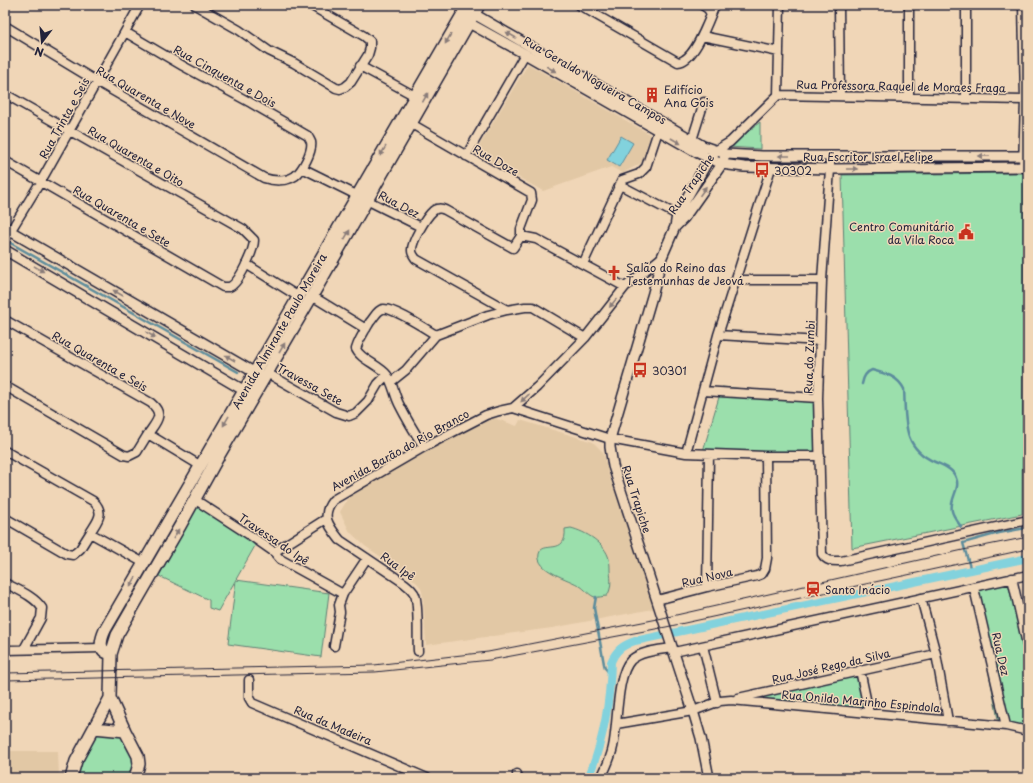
<svg xmlns="http://www.w3.org/2000/svg" width="1033" height="783" viewBox="0 0 1033 783" font-family="'Playpen Sans',sans-serif">
<style>
.built{fill:#e2c8a5}
.green{fill:#9bdfac;stroke:#5e8074}
.water{fill:#82d2dd;stroke:#5c8c9c}
.lines{fill:none;stroke-linecap:round;stroke-linejoin:round}
.stream{stroke:#5c8c9c;stroke-width:2.5}
.canal{stroke:#82d2dd;stroke-width:8}
.minor-casing{stroke:#22223b;stroke-width:11}
.tertiary-casing{stroke:#22223b;stroke-width:12}
.secondary-casing{stroke:#22223b;stroke-width:14}
.minor{stroke:#f0d6b7;stroke-width:8}
.tertiary{stroke:#f0d6b7;stroke-width:9}
.secondary{stroke:#f0d6b7;stroke-width:11}
.tram{stroke:#22223b;stroke-width:1}
.oneway{fill:#897c79}
.labels{text-anchor:middle;dominant-baseline:central;stroke-width:3;stroke-linejoin:round;paint-order:stroke}
.street-label{font-size:11px;fill:#22223b;stroke:#f0d6b7}
.poi-label{font-size:11px;fill:#22223b;stroke:#f0d6b7;text-anchor:start}
</style>
<rect width="100%" height="100%" fill="#f0d6b7"/>
<filter id="ink" filterUnits="userSpaceOnUse"><feTurbulence type="fractalNoise" baseFrequency=".025" numOctaves="2"/><feDisplacementMap in="SourceGraphic" scale="8" xChannelSelector="R" yChannelSelector="G"/><feConvolveMatrix kernelMatrix="1 2 1 2 8 2 1 2 1" color-interpolation-filters="sRGB"/></filter>
<g filter="url(#ink)">
<path class="built" d="M528 64 651 135 641 163 623 173 611 167 543 191 475 153Z
M491 417 517 426 520 420 593 442 603 452 609 475 658 608 552 628 426 645 423 598 422 591 419 585 408 575 365 546 350 532 340 512 351 493Z
M5 751H58L59 778H5Z"/>
<path class="green" d="M760 122V149L729 147Z
M1024 173 1022 514 852 548 842 175Z
M722 387 818 395V454L703 451Z
M196 506 250 539 255 546 218 611 209 608V600L159 576Z
M571 528C586 532 605 543 609 559 610 563 610 567 610 571 611 580 612 588 607 596 603 596 598 598 595 597 590 596 585 589 580 586 570 579 535 571 539 554 542 540 567 557 565 529Z
M236 580 329 593 321 657 228 644Z
M1011 580 1028 657V730L999 725 973 590Z
M859 671 868 713 752 700 755 697Z
M97 731 120 735 125 740 133 758V765L129 778H73Z"/>
<path class="water" d="M621 136 633 143 619 167 607 160Z"/>
<g class="lines">
<path class="stream" d="M7 241 238 372
M862 384C863 378 866 372 872 370 885 374 897 375 904 389 906 420 901 447 935 462 944 466 953 469 956 478 961 489 949 499 952 511 953 516 958 522 961 527
M971 571 963 543 999 533 1026 528 1027 514 1028 208
M596 597 594 608 604 664 605 668 611 675"/>
<path class="canal" d="M588 778C604 741 610 702 611 662 616 650 623 645 635 641L1028 558"/>
<g class="minor-casing">
<path id="minor" d="M195 5 239 30 269 51 294 63 336 88 340 89 345 87 351 82 368 55 370 48V41L364 36 310 5
M579 5 678 62C695 61 709 19 715 5
M702 5 708 9 711 14
M839 5 840 96
M5 26 96 81 264 178C273 181 286 182 295 176 302 171 313 151 311 142 311 141 308 137 308 136L251 103 183 66 125 32
M702 36 779 52
M360 66 415 96
M5 94 243 229 254 240C254 250 239 284 229 287 228 287 223 287 223 287L5 161
M778 95 1025 100
M778 95 780 5
M909 98V5
M966 98V5
M410 123 531 193 532 200 521 229V236
M692 140 704 102
M715 151 730 142 778 95
M466 156 525 54
M830 156V169L822 280 818 398 822 554C827 562 833 561 841 561L1028 520
M1023 167 1025 100 1023 5
M302 168 421 227
M620 185 683 218
M5 240 41 181 140 5
M246 264 299 297
M583 264 622 180 639 174 646 167 658 131
M735 280H822
M312 296 366 329
M5 320 151 403C165 415 156 422 148 434
M718 335 820 341
M585 338 533 307H525L507 310 416 259C414 256 412 254 412 251 411 242 426 217 433 211 436 208 441 208 445 210L513 248 521 236 536 239 625 287
M267 373 336 412 349 416 356 413 368 401 378 384 387 375
M391 382 406 370 436 335 488 315 507 310
M5 386 124 455 129 456 137 452 148 434 201 466
M703 391 818 398
M513 408 610 439 686 453 766 456H820
M424 447C415 433 406 418 399 404 394 394 393 383 387 375 379 365 360 359 356 349 359 339 365 330 370 322 374 318 377 310 383 309 392 307 426 329 436 335
M5 451 93 501C106 513 97 521 90 533
M686 453 718 335 771 168
M194 499 254 538 274 552 280 559 343 594
M5 518 67 554 73 555 80 549 90 533 144 563
M274 552 326 519
M1012 578 1028 649
M5 583C18 590 34 596 42 608L41 618 24 649
M707 587 709 454
M974 588 1006 726
M921 598 936 654 948 721
M657 600 707 587 757 576 762 574 765 569 767 558 766 456
M334 646 340 612 339 605 343 594 367 558
M703 646 717 703
M5 650 102 648
M418 651C417 639 419 605 415 595 413 590 409 587 404 583L340 540C329 526 320 516 333 500L424 447 486 415 499 411 513 408 537 387 585 338 625 287 662 257
M674 652 1028 575
M860 670 869 713
M249 680V698L252 703 427 778
M738 698 936 654
M616 724 693 711 720 701 731 700 1006 726 1028 731
M517 774 518 778
M601 778C606 768 611 757 613 747 618 725 616 675 631 660 641 651 660 650 672 648"/>
</g>
<g class="tertiary-casing">
<path id="tertiary" d="M474 14 703 146 726 154 762 156H1028
M469 23 525 54 698 153 722 164 744 167 830 169 1028 167
M675 227 684 218 722 164 724 159
M5 228 259 375
M5 250 250 394
M709 778 701 738 693 711 613 466 610 447V439L653 293 662 257 675 227 677 215 709 159 715 151"/>
</g>
<g class="secondary-casing">
<path id="secondary" d="M111 654C97 651 101 639 105 630L468 5
M110 698 125 731 138 756 139 764 135 778
M94 728 125 731
M71 778 76 761 110 698 111 654 117 635 180 526 218 457 312 296 479 5"/>
</g>
<use href="#minor" class="minor"/>
<use href="#tertiary" class="tertiary"/>
<use href="#secondary" class="secondary"/>
<path class="tram" d="M5 673 374 665 488 652 663 618 963 550 1028 537
M5 680 375 672 490 660 666 627 1028 549"/>
</g>
<defs><path id="oneway-solid" d="M-6-.8H1V-3.2L6.5 0L1 3.2V.8H-6Z"/></defs>
<g class="oneway">
<use href="#oneway-solid" transform="translate(511 35) rotate(-150)"/>
<use href="#oneway-solid" transform="translate(448 39) rotate(120)"/>
<use href="#oneway-solid" transform="translate(551 69) rotate(30)"/>
<use href="#oneway-solid" transform="translate(425 98) rotate(-60)"/>
<use href="#oneway-solid" transform="translate(676 141) rotate(30)"/>
<use href="#oneway-solid" transform="translate(383 151) rotate(120)"/>
<use href="#oneway-solid" transform="translate(784 156) rotate(180)"/>
<use href="#oneway-solid" transform="translate(984 156) rotate(-180)"/>
<use href="#oneway-solid" transform="translate(852 169)"/>
<use href="#oneway-solid" transform="translate(703 191) rotate(-55)"/>
<use href="#oneway-solid" transform="translate(347 235) rotate(-60)"/>
<use href="#oneway-solid" transform="translate(39 269) rotate(31)"/>
<use href="#oneway-solid" transform="translate(118 293) rotate(-150)"/>
<use href="#oneway-solid" transform="translate(613 303) rotate(129)"/>
<use href="#oneway-solid" transform="translate(151 335) rotate(31)"/>
<use href="#oneway-solid" transform="translate(282 348) rotate(-60)"/>
<use href="#oneway-solid" transform="translate(230 358) rotate(-150)"/>
<use href="#oneway-solid" transform="translate(525 398) rotate(137)"/>
<use href="#oneway-solid" transform="translate(226 421) rotate(120)"/>
<use href="#oneway-solid" transform="translate(176 534) rotate(-60)"/>
<use href="#oneway-solid" transform="translate(133 582) rotate(120)"/>
</g>
</g>
<defs>
<g id="building-bare" transform="scale(1.2)"><path d="M-4-6H4V6H1V3H-1V6H-4ZM-2.5-4.3h1.7v1.8h-1.7ZM.8-4.3h1.7v1.8H.8ZM-2.5-1h1.7V.8h-1.7ZM.8-1h1.7V.8H.8Z" fill="#c8321e" stroke="#f0d6b7" stroke-width="2.5" paint-order="stroke"/></g>
<g id="bus-bare" transform="scale(1.2)"><path d="M-5-6H5V4H4V6H2V4H-2V6H-4V4H-5ZM-3.5-4V0h7V-4ZM-3.5 1.2v1.5H-2V1.2ZM2 1.2v1.5H3.5V1.2Z" fill="#c8321e" stroke="#f0d6b7" stroke-width="2.5" paint-order="stroke"/></g>
<g id="civic-bare" transform="scale(1.2)"><path d="M-.6-6.5H3V-4.5H.6V-3L4-1V1h2V6H-6V1h2V-1L-.6-3ZM-1.2 2.5V6h2.4V2.5Z" fill="#c8321e" stroke="#f0d6b7" stroke-width="2.5" paint-order="stroke"/></g>
<g id="church-bare" transform="scale(1.2)"><path d="M-1.2-6h2.4v3.5h3.3v2.4h-3.3V6h-2.4V-.1h-3.3v-2.4h3.3Z" fill="#c8321e" stroke="#f0d6b7" stroke-width="2.5" paint-order="stroke"/></g>
<g id="station-bare" transform="scale(1.2)"><path d="M-3-6H3Q5-6 5-4V2Q5 4 3 4L4.5 6H3L1.5 4h-3L-3 6H-4.5L-3 4Q-5 4-5 2V-4Q-5-6-3-6ZM-3.5-4v3h7v-3ZM-3.5 1v1.5H-2V1ZM2 1v1.5H3.5V1Z" fill="#c8321e" stroke="#f0d6b7" stroke-width="2.5" paint-order="stroke"/></g>
</defs>
<g fill-rule="evenodd">
<use href="#building-bare" x="652" y="95"/>
<use href="#bus-bare" x="762" y="170"/>
<use href="#civic-bare" x="966" y="232"/>
<use href="#church-bare" x="614" y="273"/>
<use href="#bus-bare" x="640" y="370"/>
<use href="#station-bare" x="813" y="589"/>
</g>
<g class="labels">
<g class="street-label">
<text transform="translate(225 76) rotate(29)">Rua Cinquenta e Dois</text>
<text transform="translate(595 80) rotate(30)">Rua Geraldo Nogueira Campos</text>
<text transform="translate(901 86) rotate(1)">Rua Professora Raquel de Moraes Fraga</text>
<text transform="translate(146 97) rotate(30)">Rua Quarenta e Nove</text>
<text transform="translate(64 118) rotate(-61)">Rua Trinta e Seis</text>
<text transform="translate(136 156) rotate(30)">Rua Quarenta e Oito</text>
<text x="868" y="156">Rua Escritor Israel Felipe</text>
<text transform="translate(496 160) rotate(30)">Rua Doze</text>
<text transform="translate(691 184) rotate(-55)">Rua Trapiche</text>
<text transform="translate(399 204) rotate(28)">Rua Dez</text>
<text transform="translate(122 216) rotate(30)">Rua Quarenta e Sete</text>
<text transform="translate(279 331) rotate(-60)">Avenida Almirante Paulo Moreira</text>
<text transform="translate(809 357) rotate(-88)">Rua do Zumbi</text>
<text transform="translate(100 361) rotate(30)">Rua Quarenta e Seis</text>
<text transform="translate(310 384) rotate(29)">Travessa Sete</text>
<text transform="translate(400 450) rotate(-29)">Avenida Barão do Rio Branco</text>
<text transform="translate(637 499) rotate(72)">Rua Trapiche</text>
<text transform="translate(274 539) rotate(34)">Travessa do Ipê</text>
<text transform="translate(398 566) rotate(36)">Rua Ipê</text>
<text transform="translate(707 577) rotate(-13)">Rua Nova</text>
<text transform="translate(1001 654) rotate(77)">Rua Dez</text>
<text transform="translate(831 666) rotate(-13)">Rua José Rego da Silva</text>
<text transform="translate(861 701) rotate(5)">Rua Onildo Marinho Espindola</text>
<text transform="translate(333 725) rotate(23)">Rua da Madeira</text>
</g>
<g class="poi-label">
<text x="664" y="89">Edifício<tspan x="664" dy="13">Ana Gois</tspan></text>
<text x="774" y="170">30302</text>
<text x="954" y="226" text-anchor="end">Centro Comunitário<tspan x="954" dy="13">da Vila Roca</tspan></text>
<text x="626" y="267">Salão do Reino das<tspan x="626" dy="13">Testemunhas de Jeová</tspan></text>
<text x="652" y="370">30301</text>
<text x="825" y="589">Santo Inácio</text>
</g>
</g>
<rect width="1033" height="783" fill="none" stroke="#f0d6b7" stroke-width="20"/>
<rect x="10" y="10" width="1013" height="763" fill="none" stroke="#22223b" stroke-width="1.5" filter="url(#ink)"/>
<g transform="translate(42 42) rotate(196)" stroke="#f0d6b7" stroke-width="3" paint-order="stroke">
<path d="M0-3L7 15L0 10L-7 15Z" fill="#22223b"/>
<text y="-6" font-size="11" font-weight="bold" text-anchor="middle" fill="#22223b">N</text>
</g>
</svg>
